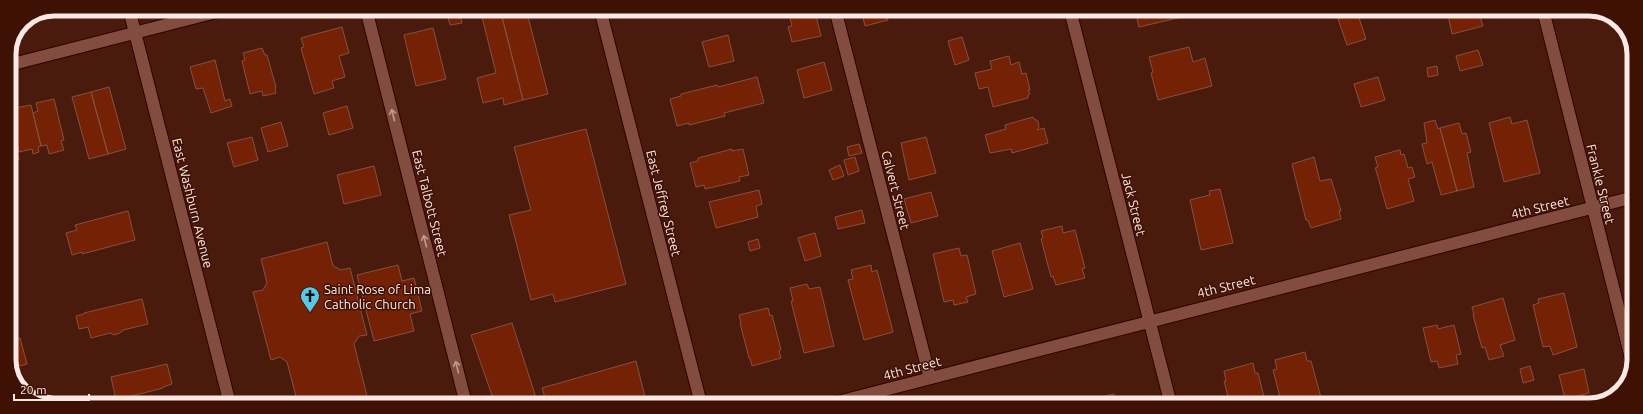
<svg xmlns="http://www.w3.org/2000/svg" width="1643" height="414" viewBox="0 0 1643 414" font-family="Ubuntu,sans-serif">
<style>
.building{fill:#742105;stroke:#855141}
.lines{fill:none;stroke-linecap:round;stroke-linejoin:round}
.street-casing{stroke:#2e0200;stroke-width:14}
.street{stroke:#824d3e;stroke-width:12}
.oneway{stroke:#c09b91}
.labels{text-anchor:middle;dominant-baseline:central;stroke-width:3;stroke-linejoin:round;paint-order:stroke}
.street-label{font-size:13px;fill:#fde9e4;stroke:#3f1104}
.poi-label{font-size:13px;fill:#fde9e4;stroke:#3f1104;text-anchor:start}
.rim{fill:none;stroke:#fde9e4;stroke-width:5}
</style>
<rect width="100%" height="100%" fill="#4a1b0d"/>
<path class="building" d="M480 9H500L523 100 504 105 503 98 483 103 477 78 496 73Z
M500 9H526L548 94 523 100Z
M650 9H673V10L651 16Z
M861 9H885L888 20 865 26Z
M1135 10H1188H1184L1186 16 1139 27Z
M1438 10H1485L1487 15 1480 17 1483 26 1452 34 1448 15 1440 17Z
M459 11 462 23 450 25 447 14Z
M815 12 821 36 792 42 788 27 792 26 790 18Z
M1357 12 1366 39 1347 45 1338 19Z
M342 27 349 53 339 56 345 77 332 81 334 88 314 94 301 48 304 47 301 38Z
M433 28 446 79 416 86 404 35Z
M728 35 734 61 709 67 702 42Z
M962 37 969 60 955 65 948 41Z
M1189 47 1193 62 1205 58 1212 86 1158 100 1151 73 1153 72 1149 57Z
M262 48 265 55H267L276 87H275L276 93 263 96 262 91 250 94 242 61 245 60 243 53Z
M1478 50 1483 65 1460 71 1456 56Z
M1009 56 1011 65 1019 62 1022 74 1026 73 1030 90H1028L1030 94 1028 95V98L993 107 988 87 979 89 975 73 992 69 990 61Z
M215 60 225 101 230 99 232 106 211 113 203 88 196 89 190 67Z
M824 62 832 90 804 98 797 70Z
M1437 66 1438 75 1428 77 1427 68Z
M757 77 764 103 724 113 725 116 689 125V123L677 126 670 99 681 96V94L717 85 718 87Z
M1378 77 1385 100 1361 107 1354 84Z
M109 87 126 149 108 154 91 92Z
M91 92 108 154 89 159 72 97Z
M54 99 64 140 61 141 64 150 49 154 47 145 41 146 33 113 38 111 36 103Z
M31 105 41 146 38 147 39 152 33 154 32 149 19 152 11 118 17 117 15 108Z
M347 106 353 128 329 135 323 113Z
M9 111 19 152H17L19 160 9 162Z
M1033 117 1034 119 1038 121 1039 127 1037 130 1044 128 1048 143 1012 153 1011 149 990 153 985 135 1006 129 1005 125Z
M1510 117 1512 124 1527 120 1540 173 1504 182 1489 123Z
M1435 120 1438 129 1440 128 1457 191 1441 195 1432 162 1427 164 1422 144 1427 143 1424 123Z
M281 122 288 146 268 152 261 128Z
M1459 123 1462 134 1466 133 1471 152 1467 153 1474 187 1457 191 1440 128Z
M586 129 626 284 555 302 553 294 531 300 509 215 531 210 514 147Z
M252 137 258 160 234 167 227 143Z
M926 137 936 173 909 180 901 143Z
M859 144 862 153 849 156 847 147Z
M732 149V151L743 149 749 175 739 177 740 181 705 189 704 185 696 187 690 163 698 161V158Z
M1399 150H1400L1401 155 1404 154 1408 168 1412 167 1415 177 1408 179 1414 201 1387 209 1376 170 1375 168 1378 167 1375 157Z
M855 157 859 171 848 175 844 160Z
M1314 157 1320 181 1331 179 1341 211H1339L1341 219 1311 228 1308 220H1306L1292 164Z
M840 165 844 176 833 180 829 170Z
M374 166 381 195 344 204 337 175Z
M1220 189 1233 243 1201 250 1190 200 1210 195 1209 191Z
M759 190 762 204 756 206 758 217 716 228 709 202Z
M931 192 938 216 911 223 904 199Z
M862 210 865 223 838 229 835 217Z
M128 211 135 240 82 254V252L72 255 66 233 77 230 75 225Z
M1062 226 1063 233 1075 230 1085 268 1082 269 1085 278 1056 285 1053 276 1051 277 1041 239 1043 238 1041 231Z
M815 233 821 256 805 261 798 238Z
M758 239 760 248 750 251 748 242Z
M327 242 333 266 341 270 350 268 367 335 359 336 354 344 369 404H298L287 362 280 357 271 360 253 292 263 290 267 283 261 259Z
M1020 243 1033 289 1004 297 992 251Z
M959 248 961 256 967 255 976 294 966 297 968 302 954 305 953 300 944 302 933 254Z
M398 265 402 281 414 278 422 311 410 314 414 331 374 341 357 275Z
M871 265 872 272 877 270 893 332 864 340 848 280 853 279 851 270Z
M807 284 809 289 820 287 834 346 804 353 791 301H793L790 288Z
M1564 293 1577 347 1553 355 1550 346 1543 347 1533 305 1539 303 1538 299Z
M1503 298 1515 340 1500 345 1504 356 1489 360 1485 347 1482 348 1473 315H1474L1472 307Z
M142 299 148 324 123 330 120 333 114 335 110 333 91 338 88 327 79 329 76 316 84 314V313Z
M768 308 770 316 772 315 781 350 779 351 781 358 752 366 750 358H749L740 323H741L739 315Z
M512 323 538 404H495L471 335Z
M1437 325 1438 329 1454 325 1461 354 1456 355 1458 364 1439 368 1437 361 1431 362 1423 328Z
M20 338 27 364 11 368 9 341Z
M1305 352 1307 361H1311L1323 405H1282L1273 370 1277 369 1275 360Z
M636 361 646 401 634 404H547L542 388Z
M1253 363 1255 373H1258L1264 397 1269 396 1271 405H1230L1224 381H1226L1224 371Z
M167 364 172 384 163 387V388L116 400 111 377Z
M1530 366 1534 380 1523 383 1520 369Z
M1584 369 1589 393 1565 399 1559 375Z
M1114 394 1119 405H1084L1083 401Z"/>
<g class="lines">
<g class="street-casing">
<path id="street" d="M129 9 230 404
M366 9 466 404
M600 9 701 404
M835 9 930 378
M1070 10 1171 405
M1543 10 1633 366
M9 65 228 9
M826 405 1634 197"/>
</g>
<use href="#street" class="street"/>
</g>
<defs><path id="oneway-shaft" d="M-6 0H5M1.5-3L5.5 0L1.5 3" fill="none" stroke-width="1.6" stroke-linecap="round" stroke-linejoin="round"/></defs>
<g class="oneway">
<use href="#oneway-shaft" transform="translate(393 115) rotate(-104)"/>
<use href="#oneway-shaft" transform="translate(425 241) rotate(-104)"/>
<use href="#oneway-shaft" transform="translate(457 367) rotate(-104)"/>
</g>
<defs>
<g id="church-pin" transform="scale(1)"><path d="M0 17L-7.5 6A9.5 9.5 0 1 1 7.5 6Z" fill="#59c8e5" stroke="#3f1104"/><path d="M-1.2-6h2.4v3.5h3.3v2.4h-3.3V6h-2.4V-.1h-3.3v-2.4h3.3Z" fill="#111"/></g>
</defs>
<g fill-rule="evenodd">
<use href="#church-pin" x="310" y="296"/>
</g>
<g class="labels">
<g class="street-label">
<text transform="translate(1601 184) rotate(76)">Frankle Street</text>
<text transform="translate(896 190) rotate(76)">Calvert Street</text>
<text transform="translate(193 203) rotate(76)">East Washburn Avenue</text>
<text transform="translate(430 203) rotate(76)">East Talbott Street</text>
<text transform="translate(664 203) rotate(76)">East Jeffrey Street</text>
<text transform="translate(1134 204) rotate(76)">Jack Street</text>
<text transform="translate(1540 207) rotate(-14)">4th Street</text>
<text transform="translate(1226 286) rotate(-14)">4th Street</text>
<text transform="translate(912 368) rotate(-15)">4th Street</text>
</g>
<g class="poi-label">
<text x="324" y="289">Saint Rose of Lima<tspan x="324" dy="15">Catholic Church</tspan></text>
</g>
</g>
<path d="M0 0H1643V414H0ZM54 16H1589A38 38 0 0 1 1627 54V360A38 38 0 0 1 1589 398H54A38 38 0 0 1 16 360V54A38 38 0 0 1 54 16Z" fill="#3f1104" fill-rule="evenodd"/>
<path class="rim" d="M54 16H1589A38 38 0 0 1 1627 54V360A38 38 0 0 1 1589 398H54A38 38 0 0 1 16 360V54A38 38 0 0 1 54 16Z"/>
<path d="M14 394v6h75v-6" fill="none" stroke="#fde9e4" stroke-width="2"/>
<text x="20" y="394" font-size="12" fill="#fde9e4" stroke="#3f1104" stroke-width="3" paint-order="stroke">20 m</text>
</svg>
